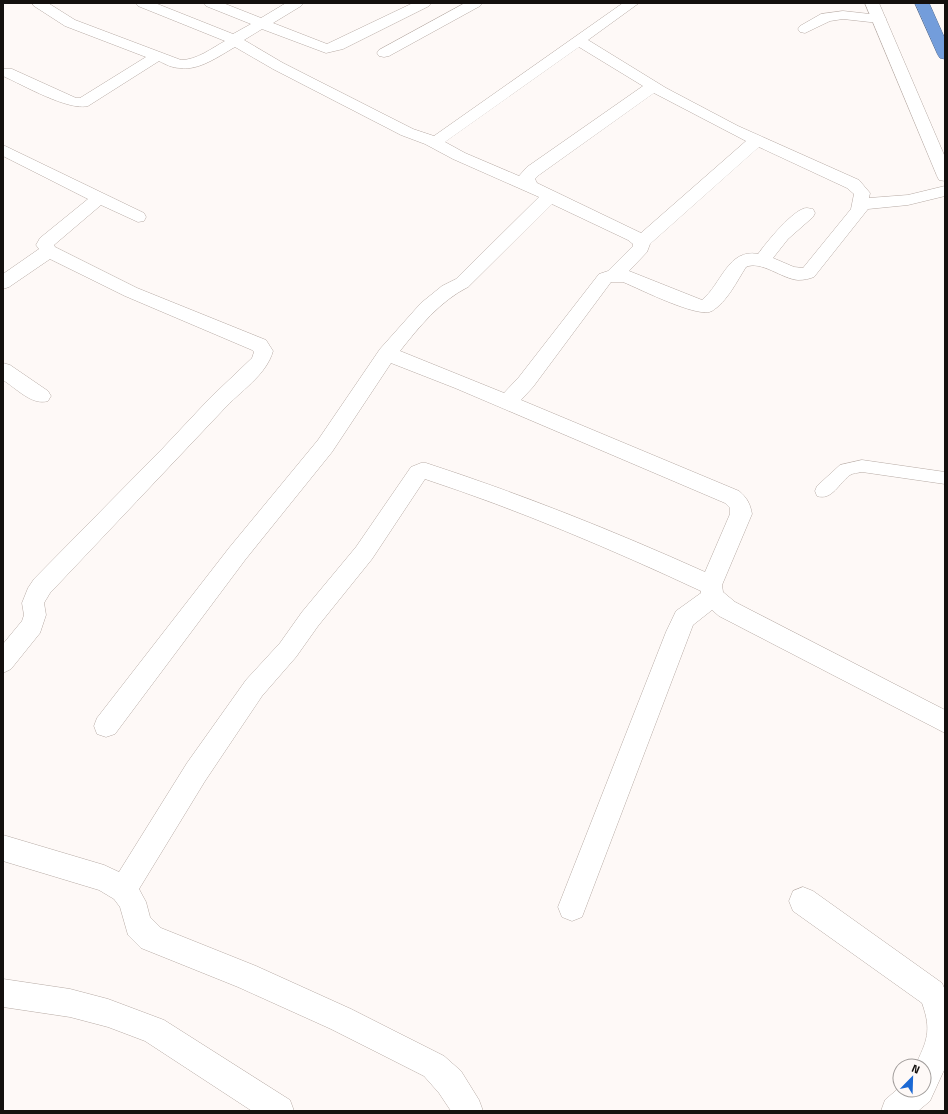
<svg xmlns="http://www.w3.org/2000/svg" width="948" height="1114" viewBox="0 0 948 1114" font-family="'Titillium Web',sans-serif">
<style>
.lines{fill:none;stroke-linecap:round;stroke-linejoin:round}
.lane-casing{stroke:#b7aba5;stroke-width:1}
.street-casing{stroke:#b7aba5;stroke-width:1}
.secondary-casing{stroke:#b7aba5;stroke-width:1}
.highway-casing{stroke:#526c93;stroke-width:1}
.lane{fill:#fff;fill-rule:evenodd}
.street{fill:#fff;fill-rule:evenodd}
.secondary{fill:#fff;fill-rule:evenodd}
.highway{fill:#739ddb;fill-rule:evenodd}
</style>
<rect width="100%" height="100%" fill="#fef9f7"/>
<g class="lines">
<g class="lane-casing">
<path id="lane" d="M862 460 945 472V484L862 472C858 473 853 473 850 475 839 483 832 501 817 496L815 491 817 486 840 465Z"/>
</g>
<g class="street-casing">
<path id="street" d="M32 3H48L75 20 181 60C197 60 212 48 225 41L138 6 136 3H155L233 34 251 24 206 6 204 3H223L261 18 286 3H303L301 6 273 23 327 44 413 3H431L429 6 343 49 326 53 262 29 244 40 283 63 413 129 434 136 623 3H639L588 40 666 88 738 126 859 180 870 193 869 198 908 195 945 186V196L908 205 868 209 814 277C809 279 804 280 798 280 782 279 761 260 746 267 737 281 727 302 712 311 699 319 640 289 623 282H611L533 387 521 400 739 491C747 498 750 503 752 514L722 585 723 592 735 602 945 710V733L719 616 712 610 693 625 582 917 572 921 562 917 558 907 666 632 676 611 701 593V591C611 549 519 510 425 479L372 559 318 626 296 657 262 696 205 781 139 889 146 902 150 917 161 928 256 966 351 1009 444 1056 461 1071 479 1100 483 1111H451L439 1093 424 1076 331 1029 238 987 141 948 128 935 120 907 114 899 99 890 3 861V835L104 865 119 872 187 763 246 680 280 643 302 612 356 547 411 467 421 463H426C521 494 614 531 705 572L730 514V508L725 503 455 388 391 363 332 452 245 560 115 734 106 737 97 734 94 726 97 718 229 548 318 440 380 349 421 303 442 286 456 279 539 197 453 159 425 144 401 135 273 69 235 47C219 56 199 71 180 68 172 68 165 64 159 61L88 106C68 111 23 85 3 76V69H12L76 98H80L146 57 65 26 34 6ZM579 47 643 86 527 167 519 176 465 153 445 142ZM654 93 746 141 641 233 537 183 535 179 539 175ZM759 147 847 188 854 194 851 209 803 268 794 267 773 258 788 239 813 217 815 213 813 209C812 209 807 208 807 208 794 208 766 243 758 254 728 248 721 285 702 300L629 271 647 252 650 244ZM552 204 628 240 633 244V246L608 271 599 274 519 377 504 393 400 351C419 327 440 301 468 287Z
M465 3H482L480 6 389 56 384 57 379 56 377 53 379 50Z
M843 11 879 15 884 16 886 19 884 22 879 23 843 19 830 21 805 33 800 32 798 29 800 26 821 14Z
M3 145 144 213 146 217 144 221 138 222 101 205 54 245 55 247 137 288 266 340 273 351C266 376 240 391 223 410 165 471 108 532 50 593L44 603 46 615 40 633 11 669 3 673V644L22 621 24 615 22 603 28 588 34 579 163 448 210 398 252 358 254 352 252 350 125 296 50 259 9 287 3 289V274L39 249 36 245 40 238 88 199 3 156Z
M3 363 10 365 48 391 51 396 48 401C32 406 16 388 3 380Z
M803 887 813 891 942 983 945 990V1068L930 1101 918 1111H881L885 1100 900 1087V1090H924V1066H915C927 1041 932 1031 922 1003L793 911 789 901 793 891Z
M3 979 70 989 108 999 164 1020 290 1100 294 1111H252L145 1041 108 1027 70 1017 3 1007Z"/>
</g>
<g class="secondary-casing">
<path id="secondary" d="M865 3H879L945 157V181L939 180 937 176Z"/>
</g>
<g class="highway-casing">
<path id="highway" d="M915 3H929L945 39V59L940 58 938 55Z"/>
</g>
<use href="#lane" class="lane"/>
<use href="#street" class="street"/>
<use href="#secondary" class="secondary"/>
<use href="#highway" class="highway"/>
</g>
<rect width="948" height="1114" fill="none" stroke="#14100e" stroke-width="8"/>
<g transform="translate(912 1078) rotate(23)"><circle r="19" fill="#fef9f7" stroke="#a09c9a"/>
<path d="M0-3L7 15L0 10L-7 15Z" fill="#1b68d3"/>
<text y="-6" font-size="11" font-weight="bold" text-anchor="middle" fill="#14100e">N</text>
</g>
</svg>
